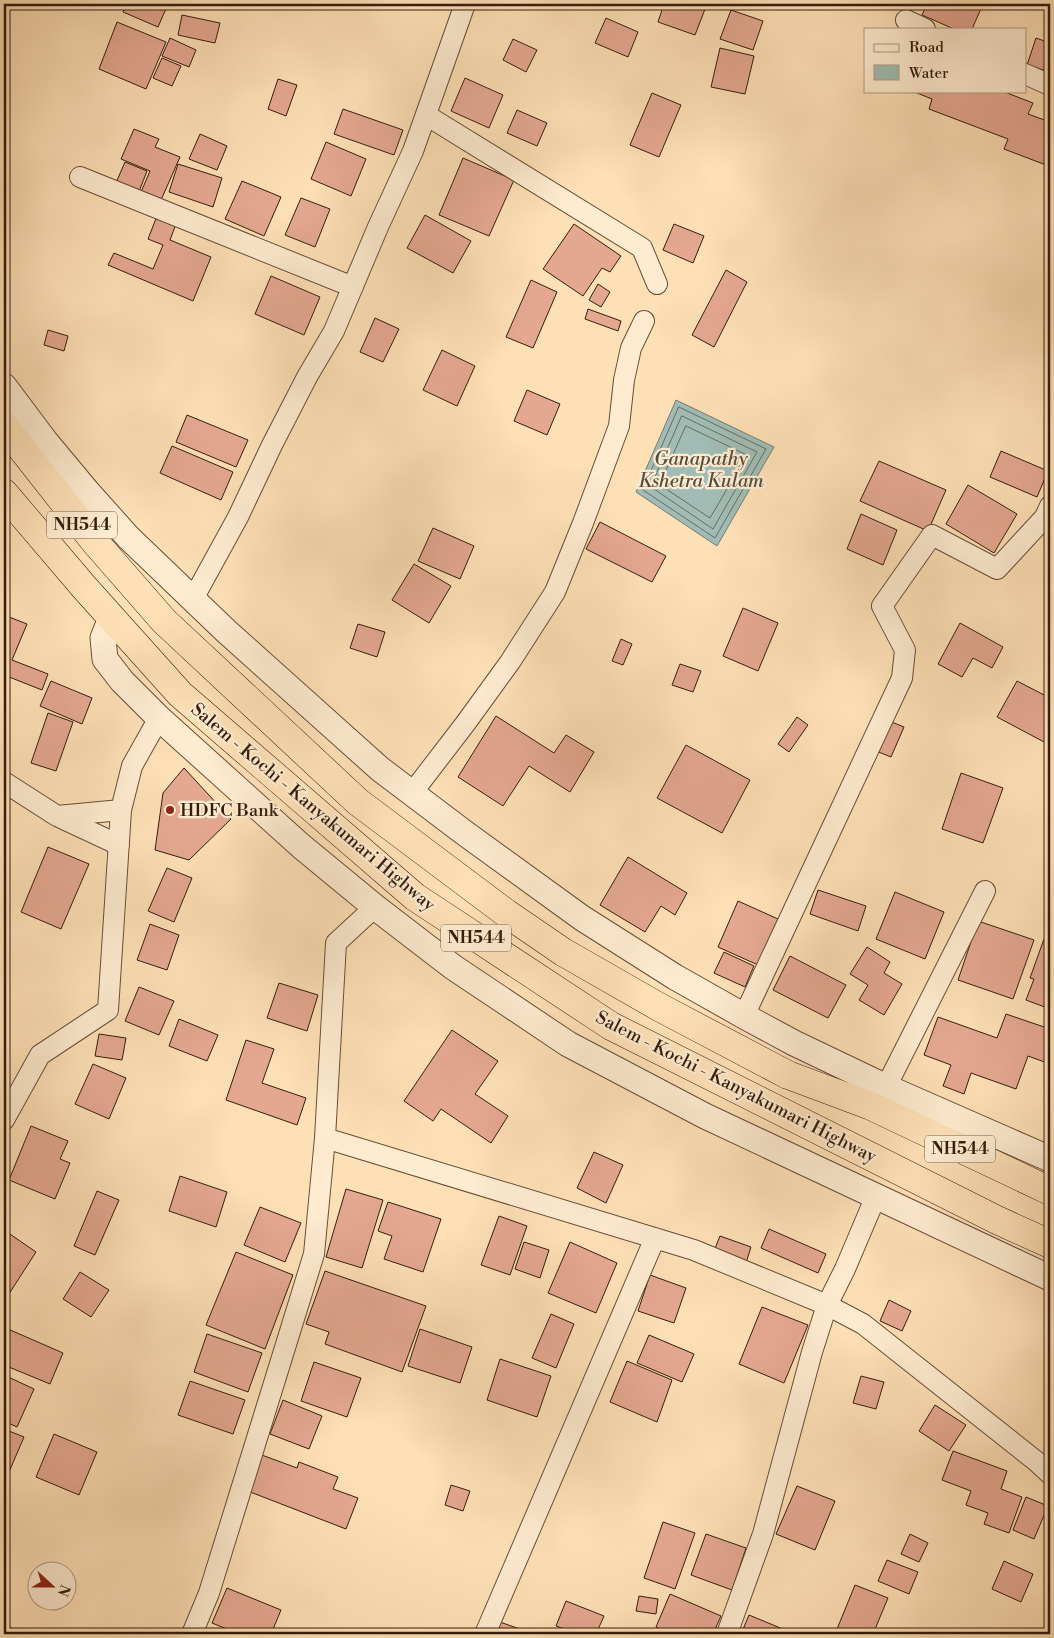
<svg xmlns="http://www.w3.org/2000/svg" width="1054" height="1638" viewBox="0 0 1054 1638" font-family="'Libre Bodoni',serif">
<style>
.water{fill:#a0bcb4;stroke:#757c71}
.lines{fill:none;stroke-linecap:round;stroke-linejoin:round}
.shore{stroke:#6a6c60;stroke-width:1}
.building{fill:#e4a890;stroke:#341d0d}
.minor-casing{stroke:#664e37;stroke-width:22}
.tertiary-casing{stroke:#664e37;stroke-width:27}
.trunk-casing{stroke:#341d0d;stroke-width:29}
.minor{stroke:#feebd0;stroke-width:20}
.tertiary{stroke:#feebd0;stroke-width:25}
.trunk{stroke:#fee0b6;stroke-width:28}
.poi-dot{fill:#8f2418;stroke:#feebd0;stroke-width:2}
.labels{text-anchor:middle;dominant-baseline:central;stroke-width:4.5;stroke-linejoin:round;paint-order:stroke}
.shield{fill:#feebd0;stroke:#715b48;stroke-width:1}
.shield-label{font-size:16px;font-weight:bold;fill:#341d0d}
.street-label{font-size:18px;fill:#341d0d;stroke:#feebd0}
.poi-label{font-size:18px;fill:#341d0d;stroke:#feebd0;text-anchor:start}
.water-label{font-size:19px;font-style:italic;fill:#544d3f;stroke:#feebd0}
</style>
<rect width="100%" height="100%" fill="#fee0b6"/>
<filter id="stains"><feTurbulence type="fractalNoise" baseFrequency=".004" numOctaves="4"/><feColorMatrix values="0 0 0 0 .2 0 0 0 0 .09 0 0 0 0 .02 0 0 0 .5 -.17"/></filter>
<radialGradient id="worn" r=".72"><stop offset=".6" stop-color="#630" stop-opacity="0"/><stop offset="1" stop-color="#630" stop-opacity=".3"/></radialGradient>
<path class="water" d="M676 400 774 447 717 546 636 492Z"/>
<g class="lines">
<path class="shore" d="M679 407 766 449 715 538 643 490Z
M682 416 757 452 713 529 651 487Z
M686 426 747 455 710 518 660 485Z"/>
</g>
<path class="building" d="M126 4H168L158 27 123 12Z
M664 4H707L695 35 658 22Z
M927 4H983L972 29H954L922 15Z
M731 10 763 21 753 50 720 39Z
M182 15 220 23 215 43 178 35Z
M606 18 638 32 628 57 595 43Z
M117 22 166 42 146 89 99 69Z
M170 38 196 50 189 67 162 56Z
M1036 38 1050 43V72L1027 65Z
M513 39 537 50 526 72 503 60Z
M720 48 754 56 745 94 711 87Z
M162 58 181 66 172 86 153 78Z
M465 78 503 95 489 128 451 111Z
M278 79 297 85 286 116 268 109Z
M912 91H1002L1033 103 1028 114 1050 122V155L1046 165 1004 149 1008 139 929 109 932 99Z
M652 93 681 105 659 157 630 145Z
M343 109 403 130 394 155 334 134Z
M517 110 547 123 537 146 507 133Z
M134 129 159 139 155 147 180 157 161 200 141 192 150 171 121 159Z
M200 134 227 146 217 170 189 159Z
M326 142 366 159 351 196 311 179Z
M463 158 514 180 489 236 439 215Z
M125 162 147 171 138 194 115 185Z
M178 164 222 178 213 207 169 192Z
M242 181 281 197 264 236 225 219Z
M301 198 330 209 315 247 285 235Z
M425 215 471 241 453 273 407 248Z
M157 216 176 224 170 240 211 257 193 301 108 265 114 253 153 269 163 245 148 239Z
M574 224 621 256 610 272 602 268 583 296 543 269Z
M674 224 704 236 693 263 663 250Z
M726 270 747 282 714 347 692 335Z
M271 276 320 297 304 335 255 314Z
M531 280 557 292 533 348 506 337Z
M598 284 610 292 601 307 589 300Z
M588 309 621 321 618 331 585 319Z
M375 318 399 329 383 362 360 352Z
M48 330 68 336 64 351 44 345Z
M442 350 475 366 457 406 423 390Z
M527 390 560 404 547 435 514 421Z
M187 415 248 440 236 467 176 442Z
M172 446 233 472 221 500 160 473Z
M1001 451 1048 471 1037 497 990 477Z
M879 461 946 490 928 531 860 501Z
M968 485 1017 514 994 553 946 524Z
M861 514 897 530 883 565 847 549Z
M600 522 666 556 652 582 586 549Z
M433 528 474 546 460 579 418 561Z
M414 564 451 586 429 623 392 600Z
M743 608 778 623 758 671 723 656Z
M4 615 27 624 12 660 48 674 42 690 4 675Z
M960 623 1003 647 992 668 973 658 962 677 938 664Z
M358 624 385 632 377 657 350 648Z
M621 639 632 644 623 665 612 661Z
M680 664 701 671 693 692 672 685Z
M51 681 92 698 82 724 40 706Z
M1017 681 1050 698V736L1046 743 997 717Z
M48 713 73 722 56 771 31 763Z
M496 716 554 753 566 735 594 752 570 792 529 766 503 806 458 777Z
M797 717 808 725 789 752 778 744Z
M884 719 904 727 891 757 871 749Z
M686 745 750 780 722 833 657 798Z
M184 768 231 819 189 860 155 850 163 793Z
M961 773 1003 788 983 843 942 829Z
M48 847 89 864 61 929 21 912Z
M628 857 687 893 675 915 661 906 645 932 600 905Z
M167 868 192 878 174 922 148 911Z
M818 890 866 906 858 931 810 914Z
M895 892 944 912 925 959 876 939Z
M738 901 778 919 758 965 718 947Z
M978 921 1034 940 1013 999 958 980Z
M150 924 179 935 167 970 137 960Z
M1044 939 1050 941V1009L1026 1000 1034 979 1030 978Z
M867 947 890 962 884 973 902 984 884 1015 859 1000 868 985 850 974Z
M724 952 754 966 745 987 714 973Z
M790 956 846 985 828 1018 773 990Z
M279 983 318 995 307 1031 267 1018Z
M139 987 174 1001 159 1035 125 1021Z
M1006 1014 1050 1029V1064L1028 1056 1016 1089 971 1073 964 1094 943 1086 951 1065 924 1055 938 1017 997 1038Z
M179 1019 218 1035 207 1061 169 1046Z
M452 1030 498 1061 475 1094 508 1116 491 1143 441 1109 433 1121 404 1101Z
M99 1034 126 1038 122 1060 95 1056Z
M246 1040 274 1049 262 1083 306 1098 297 1125 226 1100Z
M93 1064 126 1078 109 1119 75 1104Z
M31 1126 68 1141 60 1159 70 1163 55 1199 9 1180Z
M594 1152 623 1165 606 1203 577 1188Z
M180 1176 227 1192 216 1227 169 1211Z
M346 1189 383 1200 362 1268 326 1257Z
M97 1191 119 1200 95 1255 74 1246Z
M388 1202 441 1219 423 1272 384 1259 392 1236 378 1231Z
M260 1207 301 1223 285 1262 244 1245Z
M499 1216 527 1226 510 1275 481 1265Z
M769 1229 826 1254 818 1273 761 1248Z
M4 1230 36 1252 7 1297 4 1294Z
M720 1236 751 1247 746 1263 714 1251Z
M524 1242 549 1250 540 1278 515 1269Z
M570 1242 617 1263 596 1313 548 1293Z
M236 1252 293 1275 265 1349 206 1325Z
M325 1271 426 1306 402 1372 325 1344 329 1332 306 1324Z
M80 1272 109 1290 91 1317 63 1299Z
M650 1275 686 1288 674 1323 638 1311Z
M889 1300 911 1311 902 1331 880 1321Z
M762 1307 808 1325 784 1383 739 1364Z
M551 1314 574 1324 556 1368 532 1358Z
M8 1329 63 1353 50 1384 4 1365V1339Z
M420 1329 472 1347 460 1383 408 1366Z
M207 1334 262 1353 248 1392 194 1372Z
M649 1335 694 1354 682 1382 637 1363Z
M500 1359 551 1376 537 1417 487 1400Z
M627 1361 672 1380 657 1422 610 1402Z
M314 1362 361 1378 347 1417 301 1401Z
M4 1375 34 1389 17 1427 4 1421Z
M861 1376 884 1382 876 1409 853 1403Z
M190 1381 245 1400 233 1434 178 1415Z
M283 1400 322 1416 309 1449 270 1434Z
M935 1405 966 1425 949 1451 919 1431Z
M4 1429 24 1437 9 1472 4 1470Z
M54 1434 97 1452 79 1495 36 1477Z
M953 1451 1007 1471 1001 1489 1022 1497 1009 1533 984 1524 988 1513 966 1505 971 1491 942 1480Z
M259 1454 297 1468 299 1462 338 1477 333 1489 358 1498 346 1529 245 1490Z
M451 1485 470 1491 463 1511 445 1505Z
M797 1486 835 1501 815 1550 776 1534Z
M1026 1497 1048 1506 1034 1539 1013 1530Z
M663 1522 695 1533 675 1589 644 1578Z
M706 1534 746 1548 732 1590 691 1575Z
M910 1534 928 1543 919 1562 901 1554Z
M887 1560 918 1572 909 1594 878 1581Z
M1004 1561 1033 1574 1021 1602 992 1589Z
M855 1585 888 1598 873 1634H835Z
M227 1588 281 1610 271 1634H239L212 1623Z
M670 1594 721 1616 713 1634H672L656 1627Z
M639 1596 658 1599 656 1614 636 1611Z
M566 1601 604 1616 596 1634H578L556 1626Z
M749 1615 790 1632 789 1634H741Z
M497 1621 534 1634H492Z
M4 1624 13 1629 10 1634H4Z"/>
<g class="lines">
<g class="minor-casing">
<path id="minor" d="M906 20 925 29
M1025 74 1050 85
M426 115 642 248 657 284
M80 177 353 287
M193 599 238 517 272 445 307 377 334 331 378 227 413 151 465 4
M4 782 57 816 121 810 108 1010 40 1055 4 1120
M412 793 465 724 510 662 555 592 583 523 619 426 624 380 631 348 644 321
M121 810 132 766 159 718
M59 817 119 845
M744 1016 902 678 905 650 882 606 932 535 997 569 1045 517 1050 506
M886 1087 985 891
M325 1138 694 1250 827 1305 863 1324 1036 1461 1050 1474
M192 1634 209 1593 314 1254 325 1138 336 943 375 907
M485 1634 655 1238
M727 1634 763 1534 812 1352 827 1305 845 1269 876 1196"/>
</g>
<g class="tertiary-casing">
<path id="tertiary" d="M4 386 46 442 86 490 128 537 226 631 380 769 466 834 582 918 675 977 744 1016 794 1043 886 1087 1050 1159
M111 618 103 638 105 659 122 681 159 718 301 846 375 907 453 967 568 1044 705 1116 1050 1278"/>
</g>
<g class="trunk-casing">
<path id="trunk" d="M4 426 95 542 164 621 358 802 506 913 563 952 659 1007 788 1075 871 1106 1050 1191
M4 493 84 587 180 694 415 897 611 1026 997 1220 1050 1244"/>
</g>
<use href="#minor" class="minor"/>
<use href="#tertiary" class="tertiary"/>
<use href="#trunk" class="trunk"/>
</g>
<circle class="poi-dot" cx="170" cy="810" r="5"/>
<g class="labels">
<g class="shield">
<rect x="47" y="511.5" width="70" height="27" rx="4"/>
<rect x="441" y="924.5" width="70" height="27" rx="4"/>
<rect x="925" y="1135.5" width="70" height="27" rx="4"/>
</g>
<g class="shield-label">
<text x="82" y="525">NH544</text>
<text x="476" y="938">NH544</text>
<text x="960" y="1149">NH544</text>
</g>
<g class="street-label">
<text transform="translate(313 807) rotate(40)">Salem - Kochi - Kanyakumari Highway</text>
<text transform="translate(736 1087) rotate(27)">Salem - Kochi - Kanyakumari Highway</text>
</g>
<g class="poi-label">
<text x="180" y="810">HDFC Bank</text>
</g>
<g class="water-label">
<text x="701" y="459">Ganapathy<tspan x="701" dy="22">Kshetra Kulam</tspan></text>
</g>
</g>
<rect width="1054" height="1638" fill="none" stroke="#fee0b6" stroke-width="20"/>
<rect x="5" y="5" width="1044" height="1628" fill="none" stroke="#341d0d" stroke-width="2.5"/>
<rect x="10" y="10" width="1034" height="1618" fill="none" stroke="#341d0d"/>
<rect x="864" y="28" width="162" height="65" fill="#feebd0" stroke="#ad9982"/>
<rect x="874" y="44" width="25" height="8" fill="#feebd0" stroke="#ad9982"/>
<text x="909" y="52" font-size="15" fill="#341d0d">Road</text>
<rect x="874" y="65" width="25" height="15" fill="#a0bcb4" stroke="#ad9982"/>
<text x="909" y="78" font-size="15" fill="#341d0d">Water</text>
<g transform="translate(52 1586) rotate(111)"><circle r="24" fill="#feebd0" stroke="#ad9982"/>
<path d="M0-4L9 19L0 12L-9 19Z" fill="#8f2418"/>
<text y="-8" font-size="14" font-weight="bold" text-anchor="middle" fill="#341d0d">N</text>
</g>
<rect width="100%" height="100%" filter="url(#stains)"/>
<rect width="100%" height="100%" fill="url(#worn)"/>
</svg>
